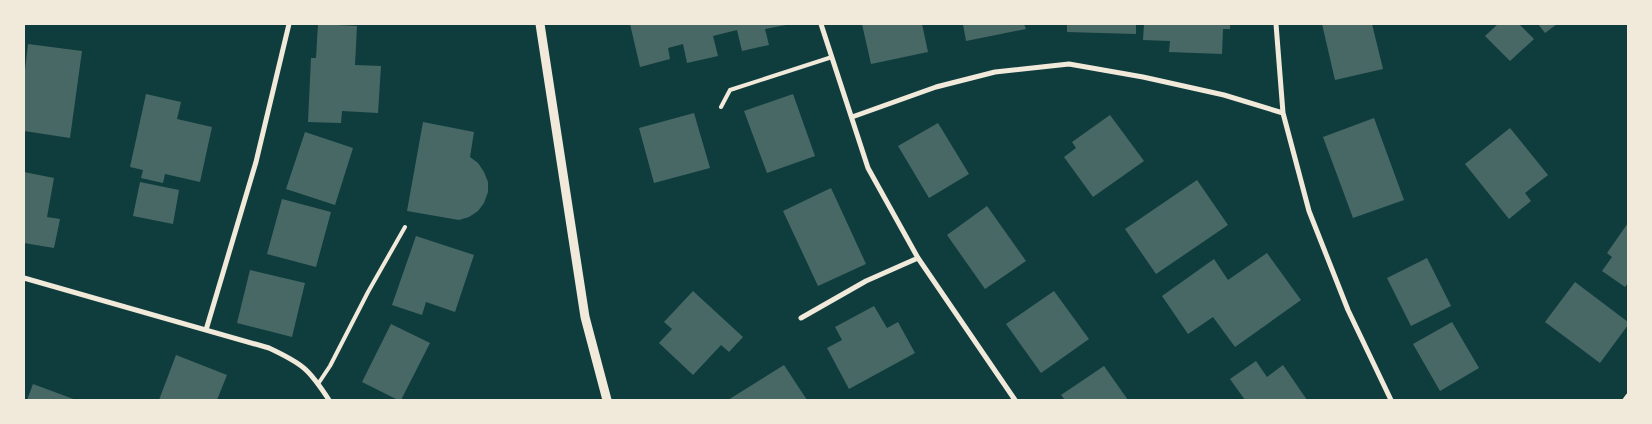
<svg xmlns="http://www.w3.org/2000/svg" width="1652" height="424" viewBox="0 0 1652 424" font-family="'Golos Text',sans-serif">
<style>
.building{fill:#486865}
.lines{fill:none;stroke-linecap:round;stroke-linejoin:round}
.service{stroke:#f1e9da;stroke-width:4}
.minor{stroke:#f1e9da;stroke-width:5}
.tertiary{stroke:#f1e9da;stroke-width:9}
</style>
<rect width="100%" height="100%" fill="#0f3d3e"/>
<path class="building" d="M318 24 357 26 355 65 381 66 378 113 342 111 341 123 308 122 311 58H316Z
M630 24H785L786 25 765 29 769 45 742 51 737 30 713 36 718 56 687 63 683 44 668 48 670 59 640 67Z
M862 24H922L928 52 871 64Z
M963 24H1024L1026 29 966 41Z
M1067 24H1136V34L1067 32Z
M1144 24H1230V29H1223L1222 54 1169 52 1170 41 1143 40Z
M1322 24H1372L1383 69 1335 80Z
M1498 24H1519L1534 39 1510 61 1485 36Z
M1538 24H1557L1545 33Z
M28 44 82 51 70 138 24 131V79Z
M146 94 181 102 177 119 212 127 200 182 165 174 163 183 141 178 143 170 130 167Z
M793 94 815 156 767 173 744 111Z
M694 113 710 168 654 183 639 128Z
M1110 115 1144 161 1093 197 1064 157 1076 148 1072 142Z
M1374 118 1404 200 1353 218 1323 137Z
M423 122 474 132 470 157 478 163 484 172 488 182V192L484 203 478 211 469 217 459 220 407 211Z
M938 123 969 174 929 198 898 146Z
M1510 128 1548 175 1525 193 1531 201 1509 219 1465 164Z
M305 132 353 148 335 205 286 189Z
M24 172 54 178 47 217 60 219 54 248 24 243Z
M1197 180 1228 225 1156 274 1125 229Z
M140 182 179 190 173 224 133 216Z
M831 188 866 264 818 286 783 211Z
M282 199 331 212 316 267 267 254Z
M987 206 1026 261 985 289 947 235Z
M1628 223V283L1625 287 1602 271 1612 257 1607 253Z
M416 236 474 255 455 312 426 302 422 315 392 305Z
M1267 253 1301 300 1235 347 1213 317 1188 334 1162 296 1214 259 1228 280Z
M1427 258 1451 306 1411 326 1387 278Z
M250 270 305 283 292 337 237 323Z
M1575 282 1628 322V325L1600 363 1545 322Z
M693 291 743 337 729 352 721 345 693 375 659 343 672 329 664 322Z
M1054 291 1089 339 1041 373 1006 324Z
M874 306 887 328 898 322 915 353 849 389 827 348 842 340 835 327Z
M1452 322 1479 368 1440 391 1413 344Z
M391 324 430 343 401 400H398L362 382Z
M176 355 227 375 217 400H159Z
M1256 361 1267 377 1283 365 1307 400H1245L1230 379Z
M784 365 807 400H728Z
M1104 366 1128 400H1065L1061 395Z
M33 384 76 400H27Z"/>
<g class="lines">
<path class="service" d="M721 107 730 90 832 57
M318 384 330 366 368 292 405 227"/>
<path class="minor" d="M821 24 868 168 918 258 1015 400
M1276 24 1283 113 1309 211 1348 310 1391 400
M852 117 936 87 995 72 1069 64 1143 77 1224 95 1283 113
M24 278 269 348C303 364 309 369 329 400
M801 318 866 281 918 258
M206 330 256 162 289 24
M1625 400 1628 396"/>
<path class="tertiary" d="M540 24 585 317 607 400"/>
</g>
<rect width="1652" height="424" fill="none" stroke="#f1e9da" stroke-width="50"/>
</svg>
